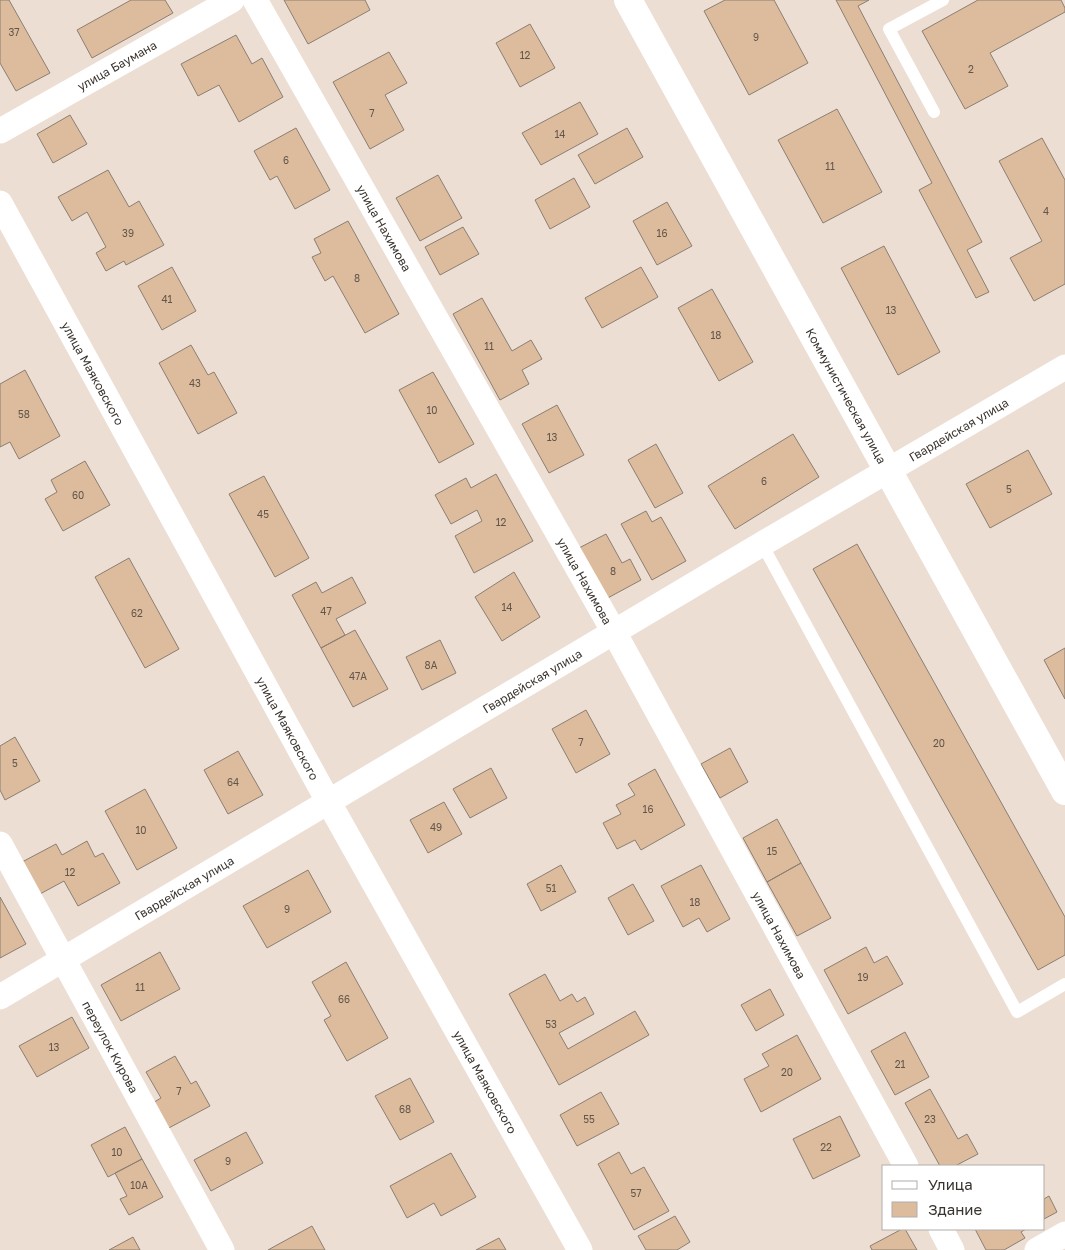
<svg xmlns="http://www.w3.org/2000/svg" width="1065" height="1250" viewBox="0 0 1065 1250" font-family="'Golos Text',sans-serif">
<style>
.building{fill:#ddbc9d;stroke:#8b7e73}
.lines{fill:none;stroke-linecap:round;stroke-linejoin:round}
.lane{stroke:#fff;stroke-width:12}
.street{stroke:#fff;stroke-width:25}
.secondary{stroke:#fff;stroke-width:28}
.labels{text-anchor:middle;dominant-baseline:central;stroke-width:4;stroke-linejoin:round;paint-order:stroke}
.number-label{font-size:10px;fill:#62554a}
.street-label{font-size:12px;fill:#39332e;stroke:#fff}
</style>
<rect width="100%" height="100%" fill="#ecded2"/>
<path class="building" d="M0 0H9L50 73 16 91 0 63Z
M131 0H165L173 13 92 58 77 30Z
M284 0H365L370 10 308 44Z
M725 0H774L808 63 749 95 704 11Z
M836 0H869L858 6 982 242 967 250 989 292 976 298 919 190 932 183Z
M978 0H1061L1065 8V12L990 53 1008 86 965 109 922 31Z
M530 24 555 68 520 87 496 43Z
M236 35 252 64 262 58 283 97 239 122 219 85 198 96 181 64Z
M389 52 407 83 385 95 404 130 370 149 333 82Z
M580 102 598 134 541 165 522 133Z
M837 109 882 192 823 223 778 140Z
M70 115 87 144 53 163 37 134Z
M296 128 330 190 295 209 277 176 270 180 254 151Z
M627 128 643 157 595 184 578 155Z
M1042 138 1065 180V284L1034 301 1010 258 1042 241 999 161Z
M108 170 129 207 139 201 164 245 126 265 124 261 106 271 96 253 106 247 87 212 72 221 58 197Z
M438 175 462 218 420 241 396 198Z
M574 178 590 207 550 229 535 200Z
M667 202 692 246 657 265 633 221Z
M348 221 399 314 365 333 333 276 325 281 312 257 321 253 314 239Z
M463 227 479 254 440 275 425 247Z
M884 246 940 352 898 375 841 268Z
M172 267 196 311 162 330 138 286Z
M641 267 658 297 602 328 585 298Z
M712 289 753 362 719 381 678 308Z
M482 298 512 351 531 340 542 359 522 370 529 384 500 400 453 314Z
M191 345 208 375 214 372 237 413 198 434 159 363Z
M25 370 60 436 19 459 10 442 0 447V384Z
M433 372 474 444 439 463 399 390Z
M557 405 584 455 549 473 522 424Z
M793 434 819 477 735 529 708 486Z
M656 444 683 493 655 508 628 460Z
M1028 450 1052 494 990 528 966 484Z
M85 461 110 505 63 531 45 499 57 492 51 480Z
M496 474 533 541 474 573 455 536 482 521 477 510 451 524 435 495 466 478 471 488Z
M264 476 309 558 275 577 229 494Z
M646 511 652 522 661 517 686 561 652 580 621 524Z
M606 534 622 563 630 559 641 580 604 600 577 549Z
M857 544 1065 917V955L1038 970 813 569Z
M129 558 179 649 145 668 95 577Z
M514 572 540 617 502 641 475 597Z
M352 577 366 603 336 619 345 635 321 648 292 595 316 582 322 593Z
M355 630 388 689 353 707 321 648Z
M440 640 456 673 422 690 406 657Z
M1065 648V699L1044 660Z
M586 710 610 754 576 773 552 729Z
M15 737 40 781 5 800 0 790V746Z
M730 748 748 782 720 798 701 764Z
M238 751 263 795 228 814 204 770Z
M491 768 507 798 470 818 453 789Z
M655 769 685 825 641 850 635 840 617 849 603 823 621 814 616 805 635 795 628 784Z
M145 789 177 848 137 870 105 811Z
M444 802 462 834 428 853 410 820Z
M777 819 801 863 767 882 743 838Z
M87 841 95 857 103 853 120 883 78 906 64 881 40 894 22 862 56 844 62 855Z
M801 863 831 918 797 936 767 882Z
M561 865 576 892 541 911 527 884Z
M701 865 730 919 707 932 699 918 683 927 661 886Z
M308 870 331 912 267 948 243 906Z
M633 884 654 921 628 935 608 898Z
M0 897 26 944 0 958Z
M866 947 874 963 887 956 903 984 848 1014 824 970Z
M160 952 180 989 121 1021 101 985Z
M346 962 388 1038 347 1061 324 1020 331 1016 312 982Z
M545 974 560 1001 572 994 577 1002 585 997 594 1014 559 1033 568 1049 635 1011 649 1035 559 1085 509 994Z
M770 989 784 1015 756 1031 741 1005Z
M72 1017 89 1048 37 1077 19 1046Z
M905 1032 929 1077 895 1095 871 1051Z
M797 1035 821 1079 761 1112 744 1079 769 1066 762 1054Z
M175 1056 191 1084 196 1081 210 1106 165 1130 151 1104 161 1098 146 1072Z
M410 1078 434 1122 400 1140 375 1096Z
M930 1089 958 1139 967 1134 978 1154 955 1166H940L905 1103Z
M601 1092 619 1124 577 1146 560 1115Z
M840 1116 860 1156 813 1179 793 1139Z
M125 1127 142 1159 108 1177 91 1145Z
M246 1132 263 1163 211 1191 194 1160Z
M619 1152 631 1174 644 1167 669 1211 634 1230 598 1164Z
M451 1153 476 1197 441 1216 434 1203 407 1218 390 1186Z
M142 1159 163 1197 129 1215 120 1199 127 1196 115 1173Z
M1049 1196 1057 1212 1044 1219V1199Z
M675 1216 690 1242 677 1250H646L638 1236Z
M312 1226 325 1250H268L277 1245Z
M902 1229H905L917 1250H872L870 1246Z
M975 1229H1026L1021 1232 1025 1238 1004 1250H986Z
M133 1237 140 1250H109Z
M499 1238 506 1250H476Z"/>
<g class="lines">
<path class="lane" d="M934 112 889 29 943 0
M762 544 1017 1012 1065 984"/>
<g class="street">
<path id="s1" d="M255 0 614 632 906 1166"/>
<path id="s2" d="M0 131 232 0"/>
<path id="s3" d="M0 203 328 801 580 1250"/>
<path id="s4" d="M0 844 222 1250"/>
<path id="s5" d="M0 997 762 544 1065 367"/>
<path d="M941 1229 952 1250"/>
<path d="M1037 1250 1065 1234"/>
</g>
<path class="secondary" id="s6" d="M628 0 1065 791"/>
</g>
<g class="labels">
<g class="number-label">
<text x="14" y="32">37</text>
<text x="756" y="37">9</text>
<text x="525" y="55">12</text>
<text x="971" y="69">2</text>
<text x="372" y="113">7</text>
<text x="560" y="134">14</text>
<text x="286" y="160">6</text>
<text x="830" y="166">11</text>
<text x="1046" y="211">4</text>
<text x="128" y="233">39</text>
<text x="662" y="233">16</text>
<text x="357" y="278">8</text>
<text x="167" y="299">41</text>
<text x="891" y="310">13</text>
<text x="716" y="335">18</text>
<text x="489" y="346">11</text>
<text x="195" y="383">43</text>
<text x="432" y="410">10</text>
<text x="24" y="414">58</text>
<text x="552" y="437">13</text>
<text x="764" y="481">6</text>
<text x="1009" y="489">5</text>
<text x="78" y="495">60</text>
<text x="263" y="514">45</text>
<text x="501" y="522">12</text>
<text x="613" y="571">8</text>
<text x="507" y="607">14</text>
<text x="326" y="611">47</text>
<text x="137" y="613">62</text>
<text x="431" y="665">8А</text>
<text x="358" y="676">47А</text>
<text x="581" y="742">7</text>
<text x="939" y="743">20</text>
<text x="15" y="763">5</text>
<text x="233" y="782">64</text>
<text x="648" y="809">16</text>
<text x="436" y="827">49</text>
<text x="141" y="830">10</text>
<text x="772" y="851">15</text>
<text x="70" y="872">12</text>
<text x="551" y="888">51</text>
<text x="695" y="902">18</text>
<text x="287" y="909">9</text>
<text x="863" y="977">19</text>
<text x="140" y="987">11</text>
<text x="344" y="999">66</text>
<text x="551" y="1024">53</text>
<text x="54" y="1047">13</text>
<text x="900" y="1064">21</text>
<text x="787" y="1072">20</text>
<text x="179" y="1091">7</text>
<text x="405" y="1109">68</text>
<text x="589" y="1119">55</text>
<text x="930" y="1119">23</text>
<text x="826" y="1147">22</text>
<text x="117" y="1152">10</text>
<text x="228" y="1161">9</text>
<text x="139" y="1185">10А</text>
<text x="636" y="1193">57</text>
</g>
<g class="street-label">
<text stroke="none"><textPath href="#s2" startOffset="134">улица Баумана</textPath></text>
<text stroke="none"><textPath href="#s1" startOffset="262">улица Нахимова</textPath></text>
<text stroke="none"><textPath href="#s3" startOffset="194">улица Маяковского</textPath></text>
<text stroke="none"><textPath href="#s6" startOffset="452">Коммунистическая улица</textPath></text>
<text stroke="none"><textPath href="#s5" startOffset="1114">Гвардейская улица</textPath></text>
<text stroke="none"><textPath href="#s1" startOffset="668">улица Нахимова</textPath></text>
<text stroke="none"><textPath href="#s5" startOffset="619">Гвардейская улица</textPath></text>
<text stroke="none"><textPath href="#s3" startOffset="599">улица Маяковского</textPath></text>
<text stroke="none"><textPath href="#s5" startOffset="214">Гвардейская улица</textPath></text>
<text stroke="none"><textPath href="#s1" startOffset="1072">улица Нахимова</textPath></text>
<text stroke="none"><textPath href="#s4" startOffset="231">переулок Кирова</textPath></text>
<text stroke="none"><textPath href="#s3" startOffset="1004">улица Маяковского</textPath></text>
</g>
</g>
<rect x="882" y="1165" width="162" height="65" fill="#ffffff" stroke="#b0adab"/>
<rect x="892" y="1181" width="25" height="8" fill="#ffffff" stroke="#b0adab"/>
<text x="928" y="1190" font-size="15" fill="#39332e">Улица</text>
<rect x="892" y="1202" width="25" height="15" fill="#ddbc9d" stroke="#b0adab"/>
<text x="928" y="1215" font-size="15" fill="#39332e">Здание</text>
</svg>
